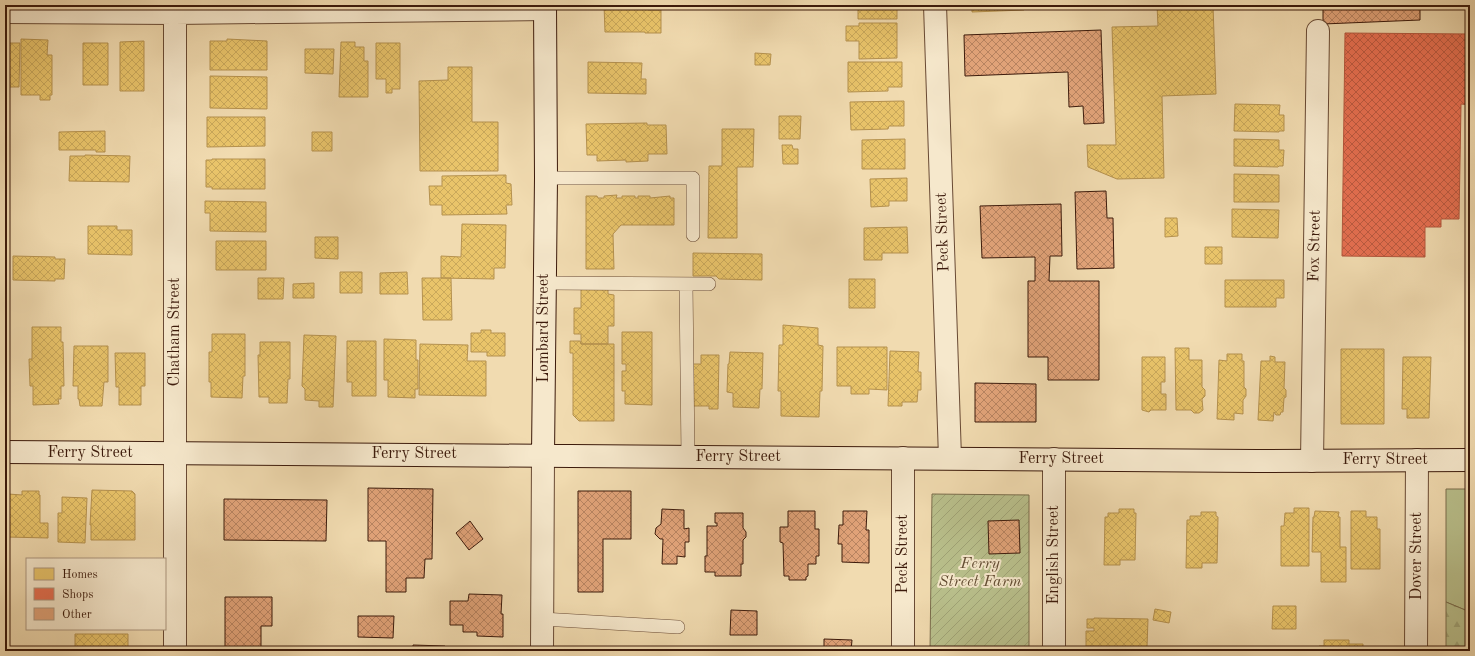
<svg xmlns="http://www.w3.org/2000/svg" width="1475" height="656" viewBox="0 0 1475 656" font-family="'Old Standard TT',serif">
<style>
.grass{fill:#b9c08c;stroke:#7a6d4c}
.forest{fill:url(#forest-firs);stroke:#7a6d4c}
.garden{fill:url(#garden-furrows);stroke:#7a6d4c}
.homes{fill:url(#homes-cross-hatch);stroke:#b5914e}
.shops{fill:url(#shops-cross-hatch);stroke:#b4563c}
.building{fill:url(#building-cross-hatch);stroke:#3c1a0b}
.lines{fill:none;stroke-linecap:round;stroke-linejoin:round}
.lane-casing{stroke:#694a34;stroke-width:14}
.street-casing{stroke:#694a34;stroke-width:24}
.secondary-casing{stroke:#3c1a0b;stroke-width:24}
.lane{stroke:#f6e8cc;stroke-width:13}
.street{stroke:#f6e8cc;stroke-width:22}
.secondary{stroke:#f6e8cc;stroke-width:22}
.labels{text-anchor:middle;dominant-baseline:central;stroke-width:4;stroke-linejoin:round;paint-order:stroke}
.street-label{font-size:16px;fill:#3c1a0b;stroke:#f6e8cc}
.park-label{font-size:16px;font-style:italic;fill:#624c32;stroke:#f6e8cc}
</style>
<defs>
<pattern id="forest-firs" width="22" height="20" patternUnits="userSpaceOnUse"><rect width="22" height="20" fill="#b9c08c"/><path d="M5 1l3.5 6h-7zM16 11l3.5 6h-7z" fill="#a0a477"/></pattern>
<pattern id="garden-furrows" width="10" height="10" patternUnits="userSpaceOnUse"><rect width="10" height="10" fill="#b9c08c"/><path d="M-1 1l2-2M0 10L10 0M9 11l2-2" fill="none" stroke="#a0a477"/></pattern>
<pattern id="homes-cross-hatch" width="8" height="8" patternUnits="userSpaceOnUse"><rect width="8" height="8" fill="#e9c46a"/><path d="M0 0l8 8M0 8l8-8" fill="none" stroke="#c9a85b"/></pattern>
<pattern id="shops-cross-hatch" width="8" height="8" patternUnits="userSpaceOnUse"><rect width="8" height="8" fill="#e76f51"/><path d="M0 0l8 8M0 8l8-8" fill="none" stroke="#bc5a41"/></pattern>
<pattern id="building-cross-hatch" width="8" height="8" patternUnits="userSpaceOnUse"><rect width="8" height="8" fill="#e1a379"/><path d="M0 0l8 8M0 8l8-8" fill="none" stroke="#b88461"/></pattern>
</defs>
<rect width="100%" height="100%" fill="#f1dbb0"/>
<filter id="stains"><feTurbulence type="fractalNoise" baseFrequency=".005" numOctaves="4"/><feColorMatrix values="0 0 0 0 .2 0 0 0 0 .09 0 0 0 0 .02 0 0 0 .5 -.17"/></filter>
<radialGradient id="worn" r=".72"><stop offset=".6" stop-color="#630" stop-opacity="0"/><stop offset="1" stop-color="#630" stop-opacity=".3"/></radialGradient>
<path class="grass" d="M1446 489H1470V612L1446 602Z"/>
<path class="forest" d="M1446 602 1470 612V651H1446Z"/>
<path class="garden" d="M932 494 1029 495V651H930Z"/>
<path class="homes" d="M604 5H648V10H661V33H645V32H605Z
M858 5H897V19H858Z
M972 5H1024V10L972 12Z
M1157 5H1213L1216 94 1162 96 1164 178 1117 179 1088 167 1087 145H1116L1112 27 1158 26Z
M859 23H897V58L859 59V41H846V26H859Z
M21 39 48 40 47 55H52V95H50V100H40V95H21Z
M227 39 267 41V70H210V41H227Z
M144 41V91H120V42Z
M341 42H355V47H364V61H368V97H339Z
M5 43H20L19 87H5Z
M83 43H108V85H83Z
M376 43H400V89H392V93H386V79H376Z
M305 49H334L333 74 305 73Z
M755 53 771 54 770 65H755Z
M588 62 642 63 641 79H646V94L588 93Z
M848 62H902V87H888V91L848 92Z
M448 67H472V122H498V171H420L419 81 448 80Z
M210 76 267 77V109L210 108Z
M904 101V126H889L888 129 851 130 850 102Z
M1235 104 1280 105 1279 115H1284V131H1279V132L1234 131Z
M779 116H801L800 139H779Z
M207 117H265V146L207 147Z
M647 123V125H666L667 154H648V161L626 162V160L597 161V155H587L586 124Z
M722 129H754L753 167H737V238H708L709 166H722Z
M105 131V152H96V150H59V132Z
M312 132H332V151H312Z
M905 139V169H862V140Z
M1234 139 1279 140V150H1284L1283 166H1279L1278 167 1234 166Z
M782 145H792L793 149H798V164H783Z
M85 155 130 156 129 182 69 181 70 156H85Z
M212 159H265V189H212V187H206V160H212Z
M1234 174 1279 175V202H1234Z
M506 175V183L511 184 512 205H506L507 214 442 215V205H430L429 186H442V176Z
M907 178V201H889V206L871 207 870 179Z
M617 195 616 198H622V196H635V198H638V196H650V198L670 196V198H674V225H621L613 234 614 269H586V196H597L598 198H604V196Z
M205 201 266 202V232L210 231V213H205Z
M1232 209 1279 210 1278 238 1232 237Z
M1165 218H1177L1178 236 1165 237Z
M462 224 506 225 505 268H494V279L441 278V256L461 257Z
M88 226H117V230H132V255L88 254Z
M907 227 908 253H882V260H864V228Z
M315 237H338V259L315 258Z
M216 241H266V270H216Z
M1205 247H1222V264H1205Z
M693 253 762 254V280L719 279 716 276H693Z
M13 256 55 257V259H65L64 279H55V281L13 280Z
M340 272H362V293H340Z
M407 272 408 294H380V273Z
M258 278H284L283 299H258Z
M422 278H451L452 320H423Z
M849 279H875V308H849Z
M1225 280H1284V298H1276V307H1225Z
M314 283V298H293V284Z
M581 289H608V294L614 295V326H608V344H581V334H574V308H581Z
M783 325 818 328V345L823 346 822 391H820L819 417 781 416V391H778L779 345H783Z
M32 327H61V342H63L64 386H61V399H58L59 404 33 405V386H30L29 359H32Z
M481 330H491V333H505V356H487V352H471V333H481Z
M622 332H652V405L625 404V391H622V371H626V364H622Z
M212 334H245V376H243L242 398 211 397V382H209V352H212Z
M304 335 336 336 333 407H319V401L305 400V389L302 386Z
M384 339 416 340V360H418V389H415V398L388 397V380H384Z
M5 341H8V381L6 382V401Z
M347 341H376V396H352V382H347Z
M570 341H580L581 344H614V421H579L573 415V353H570Z
M260 342H290V379H288L287 403H269V397H259L258 355H260Z
M420 344 468 345 467 361H486V396L419 395Z
M74 346H108V382H104L102 406H80L79 399H78V386H73Z
M837 347H887V390L869 389V394H851V386H837Z
M1175 348H1189V360H1202V387L1205 390V396L1202 399 1203 410 1199 413H1194L1191 410H1176Z
M1341 349H1384V424H1341Z
M890 351 919 352 918 372H921V390H918L917 402H902V406H888Z
M730 352 763 353 762 389H760L759 408 733 407V393L727 392 728 364H729Z
M115 353H145V386H141V405H119V387H116Z
M1227 354H1242V361H1244V387L1246 389V396L1243 400V414L1234 413V420L1217 419 1219 360 1227 361Z
M701 355H719L718 409H709V406H692V364H701Z
M1270 356 1275 357V362H1285L1284 388 1286 390V397L1284 398 1283 412H1281L1280 415H1276L1274 412 1273 421 1258 420 1261 361H1270Z
M1142 357H1165V382H1161V394H1166V410H1151L1149 412 1142 410Z
M1403 357H1431L1429 418H1407V409H1402Z
M92 490 132 491 135 494V540H91V525H90Z
M22 491H39V495H40V523H48V538L7 537 8 494 22 495Z
M62 497 87 498 85 543 58 542V513H62Z
M1294 508H1309V566H1281V526H1284L1285 513H1294Z
M1119 509H1134V513H1136L1135 560H1120V565H1104L1105 517H1108V513H1119Z
M1315 511 1339 512 1338 517H1340V547H1346V582H1321V552H1312L1313 517H1314Z
M1351 511H1366V517H1377V529H1380V569H1351Z
M1201 512H1216V516L1218 517 1217 563H1202V568H1186L1187 520H1190V516H1201Z
M1273 606H1296V629H1272Z
M1155 609 1171 612 1169 623 1153 620Z
M1094 618 1148 619 1147 647 1086 646V631H1094V628H1087V619H1094Z
M75 634H128V649H136V651H75Z
M1324 640H1349V644H1363V651H1319V646H1324Z"/>
<path class="shops" d="M1345 33 1470 34V105L1461 104 1459 219H1441V227H1425V257L1342 256Z"/>
<path class="building" d="M1323 5H1420V20L1323 24Z
M1101 30 1104 123 1084 124 1083 106 1069 107 1068 72 965 76 964 35Z
M1106 191 1107 218H1113L1114 268 1077 269 1075 192Z
M1061 204 1062 256H1050L1049 281H1099V380H1048V357H1028V281H1035V257L982 258 980 206Z
M975 383 1036 384V422H975Z
M368 488 433 489 432 559H425L424 578H406V592H386V541H368Z
M578 491H631V539H603V592H578Z
M224 499 327 500 326 541 224 540Z
M662 509 684 510V529L689 528V542H685V557L677 556V564H662L663 539H660L655 534 656 528 661 524Z
M788 511H815V529H819V556H816V564H808V576L806 577V580H789V576H784L783 543 780 542V527H788Z
M843 511H867L866 530H869V563L842 562V544H838L839 525H843Z
M715 513H743V528L746 532V537L743 540V564H741V576H715V572H705V556H707V526H717V523H715Z
M1019 520 1020 553 989 554 988 521Z
M470 521 483 539 469 550 456 533Z
M469 594 502 595 501 614H503V637L477 636V632H463V625H450V601H468Z
M225 597H272V626H261V651H225Z
M731 610 757 611V635H730Z
M358 616H394L393 638 358 637Z
M824 639 852 640 851 651H824Z
M413 645 445 646 444 649 459 650V647L491 649V651H413Z"/>
<g class="lines">
<g class="lane-casing">
<path id="lane" d="M546 178H693V235
M545 283 709 284
M686 284 688 456
M542 619 678 627"/>
</g>
<g class="street-casing">
<path id="street" d="M935 5 950 458
M5 12 175 13 545 9
M1054 459V651
M1312 461 1318 31
M175 651V13
M542 651 543 455
M903 651V458
M1416 651 1417 460"/>
</g>
<g class="secondary-casing">
<path id="secondary" d="M5 452 1256 461 1470 460
M543 455 546 178 545 5"/>
</g>
<use href="#lane" class="lane"/>
<use href="#street" class="street"/>
<use href="#secondary" class="secondary"/>
</g>
<g class="labels">
<g class="street-label">
<text transform="translate(943 232) rotate(-92)">Peck Street</text>
<text transform="translate(1315 246) rotate(-89)">Fox Street</text>
<text transform="translate(544 328) rotate(-90)">Lombard Street</text>
<text transform="translate(175 332) rotate(-90)">Chatham Street</text>
<text x="90" y="453">Ferry Street</text>
<text x="414" y="454">Ferry Street</text>
<text x="738" y="457">Ferry Street</text>
<text x="1061" y="459">Ferry Street</text>
<text x="1385" y="460">Ferry Street</text>
<text transform="translate(903 554) rotate(-90)">Peck Street</text>
<text transform="translate(1054 555) rotate(-90)">English Street</text>
<text transform="translate(1417 556) rotate(-90)">Dover Street</text>
</g>
<g class="park-label">
<text x="980" y="564">Ferry<tspan x="980" dy="18">Street Farm</tspan></text>
</g>
</g>
<rect width="1475" height="656" fill="none" stroke="#f1dbb0" stroke-width="20"/>
<rect x="6" y="6" width="1463" height="644" fill="none" stroke="#3c1a0b" stroke-width="2"/>
<rect x="10" y="10" width="1455" height="636" fill="none" stroke="#3c1a0b"/>
<rect x="26" y="558" width="140" height="72" fill="#f6e8cc" stroke="#ac967f"/>
<rect x="34" y="568" width="20" height="12" fill="#e9c46a" stroke="#ac967f"/>
<text x="62" y="578" font-size="12" fill="#3c1a0b">Homes</text>
<rect x="34" y="588" width="20" height="12" fill="#e76f51" stroke="#ac967f"/>
<text x="62" y="598" font-size="12" fill="#3c1a0b">Shops</text>
<rect x="34" y="608" width="20" height="12" fill="#e1a379" stroke="#ac967f"/>
<text x="62" y="618" font-size="12" fill="#3c1a0b">Other</text>
<rect width="100%" height="100%" filter="url(#stains)"/>
<rect width="100%" height="100%" fill="url(#worn)"/>
</svg>
